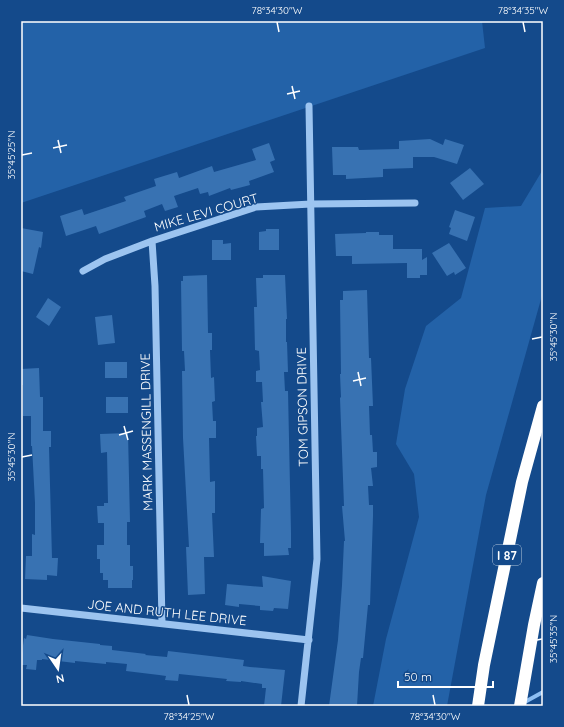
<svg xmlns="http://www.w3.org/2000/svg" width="564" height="727" viewBox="0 0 564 727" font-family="Quicksand,sans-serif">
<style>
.green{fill:#2362a8}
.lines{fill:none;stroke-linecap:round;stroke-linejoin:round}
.stream{stroke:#8ebff3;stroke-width:4}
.building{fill:#3872b2}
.minor{stroke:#9cc4f0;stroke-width:7}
.highway{stroke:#fff;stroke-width:12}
.ticks{fill:none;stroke:#fff;stroke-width:1.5}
.labels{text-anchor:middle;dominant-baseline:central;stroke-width:3;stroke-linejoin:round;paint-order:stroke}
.shield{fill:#144a8b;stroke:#b8c9dc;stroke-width:1}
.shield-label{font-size:12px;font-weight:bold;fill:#fff}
.street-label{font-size:13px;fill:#fff;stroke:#144a8b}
.neatline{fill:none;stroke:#fff;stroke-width:1.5}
.ticks-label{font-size:10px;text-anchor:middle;fill:#fff}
</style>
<rect width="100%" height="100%" fill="#144a8b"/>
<path class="green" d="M21 21H482L485 48 21 203Z
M542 171H543V292L486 495 447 706H373L386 639 419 517 414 474 396 444 405 389 426 326 461 298 485 208 521 206Z"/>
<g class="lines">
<path class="stream" d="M523 703 543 692"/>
</g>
<path class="building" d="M430 139 443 145 445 139 464 145 457 164 434 157H413V168L383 169V177L346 179V175H333L332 147H358L359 150 399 149V141Z
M269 143 275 160 270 162 274 172 249 181 250 185 231 190 230 188 209 196 208 192 200 194 198 188 174 196 178 207 165 211 162 204 144 211 146 217 99 234 96 226 66 236 60 216 82 209 84 215 126 201 124 197 156 186 154 179 177 172 179 178 212 166 214 172 256 160 252 149Z
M470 168 484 184 463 200 450 183Z
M455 210 475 217 467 241 449 234 451 228 449 227Z
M21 228 43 232 41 248 39 247 33 274 21 271Z
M266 229H279V250H259V232L266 231Z
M366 232H379V235H393V249H422V260L427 257V275H420V278H407V263L352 264V256H336L335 234 366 233Z
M212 240H223V244L231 243V260H212Z
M449 243 466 268 455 275 454 272 447 276 432 253Z
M207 275 208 333H212V350H210L211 378 214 377 215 401 212 402 213 421H216V438H209L210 482 215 481V513H212L214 557H204L205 594 188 595 186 547H189L183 438 182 371H185L184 351H182L181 281H183V276Z
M263 275H285L287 319H286V342H287L288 372H284L285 391H288L291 533V548H288L289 555 264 556V543H260L261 509 264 508 263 469H261V456H257L256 436H257V428L263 427 261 402H263L262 382H256V371L260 370 259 351 255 350 254 307H257L256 278H263Z
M367 290 369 358H371L373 406H369L370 435H372L373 452H377V467L371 468 373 486H368L369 505H373V516L370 605H368L363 658H361L359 672 357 706H329L338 640 342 585 344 541H345L342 506H344L340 398 341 397 340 374H341L340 300H343V291Z
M48 298 61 307 49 326 36 317Z
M112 315 115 343 98 345 95 317Z
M105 362H127V378H105Z
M39 368 40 397H43V431H51V447H49L52 558H58L57 576 47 575V580L25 579 26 556H32V534L35 535V503L32 446H31V416H23V385H21V369Z
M106 397H128V413H106Z
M128 433 130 522H127V545H130V566H133V580H132V588H108V580H103V573H100V559H97V545H104V523H98L97 506H104V503H108L107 452 101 453 100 434Z
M262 576 291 581 288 609 274 608 273 611 260 610V606L239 604V607L225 605 227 584 263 587Z
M27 635 53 639 100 644V645L112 646V650L146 654 145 655 167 657 168 651 244 660 243 666 250 667 285 670 281 706H264L266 688H262V684L241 681V682L226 681 227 679 179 674 178 681 165 680 166 676 159 675 126 671 127 664 106 662V664L75 661V663L42 659V660H37L36 670 26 669 27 665H21V661L24 638 26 639Z"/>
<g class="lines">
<path class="minor" d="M152 241 155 286 162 623
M83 271 105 259 152 241 256 207 311 204 415 203
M21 608 309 640
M301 706 317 559 309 106"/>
<path class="highway" d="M478 706 484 665 522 482 543 406
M520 706 534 625 543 583"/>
</g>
<path class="ticks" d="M277 22 279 32M523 22 525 32M292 86 295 99M287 94 300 91M58 140 61 153M53 148 67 145M22 155 32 153M532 339 542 337M358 372 361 386M353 381 366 378M124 426 128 440M119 435 133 431M22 457 32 455M532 641 542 639M187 695 189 705M433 695 435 705"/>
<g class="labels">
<rect class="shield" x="493" y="545" width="28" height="20" rx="3"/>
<g class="shield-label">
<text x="507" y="555">I 87</text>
</g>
<g class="street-label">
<text transform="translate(206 212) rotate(-16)">MIKE LEVI COURT</text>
<text transform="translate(302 407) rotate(-91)">TOM GIPSON DRIVE</text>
<text transform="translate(146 432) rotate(-91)">MARK MASSENGILL DRIVE</text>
<text transform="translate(167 612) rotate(6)">JOE AND RUTH LEE DRIVE</text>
</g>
</g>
<rect width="564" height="727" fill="none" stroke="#144a8b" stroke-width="44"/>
<g transform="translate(58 669) rotate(167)" stroke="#144a8b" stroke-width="3" paint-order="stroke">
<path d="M0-3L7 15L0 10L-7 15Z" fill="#ffffff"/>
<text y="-6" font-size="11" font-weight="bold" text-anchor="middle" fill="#ffffff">N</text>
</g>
<path d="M398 681v6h95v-6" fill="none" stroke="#ffffff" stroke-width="2"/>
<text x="404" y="681" font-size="12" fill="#ffffff" stroke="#144a8b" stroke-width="3" paint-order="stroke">50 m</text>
<rect x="22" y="22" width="520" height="683" class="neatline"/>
<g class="ticks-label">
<text x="277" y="14">78°34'30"W</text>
<text x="523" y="14">78°34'35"W</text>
<text transform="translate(11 155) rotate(-90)" y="4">35°45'25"N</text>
<text transform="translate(553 337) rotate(-90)" y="4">35°45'30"N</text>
<text transform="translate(11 457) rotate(-90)" y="4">35°45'30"N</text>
<text transform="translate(553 639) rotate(-90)" y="4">35°45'35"N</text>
<text x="189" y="720">78°34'25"W</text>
<text x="435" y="720">78°34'30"W</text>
</g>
</svg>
